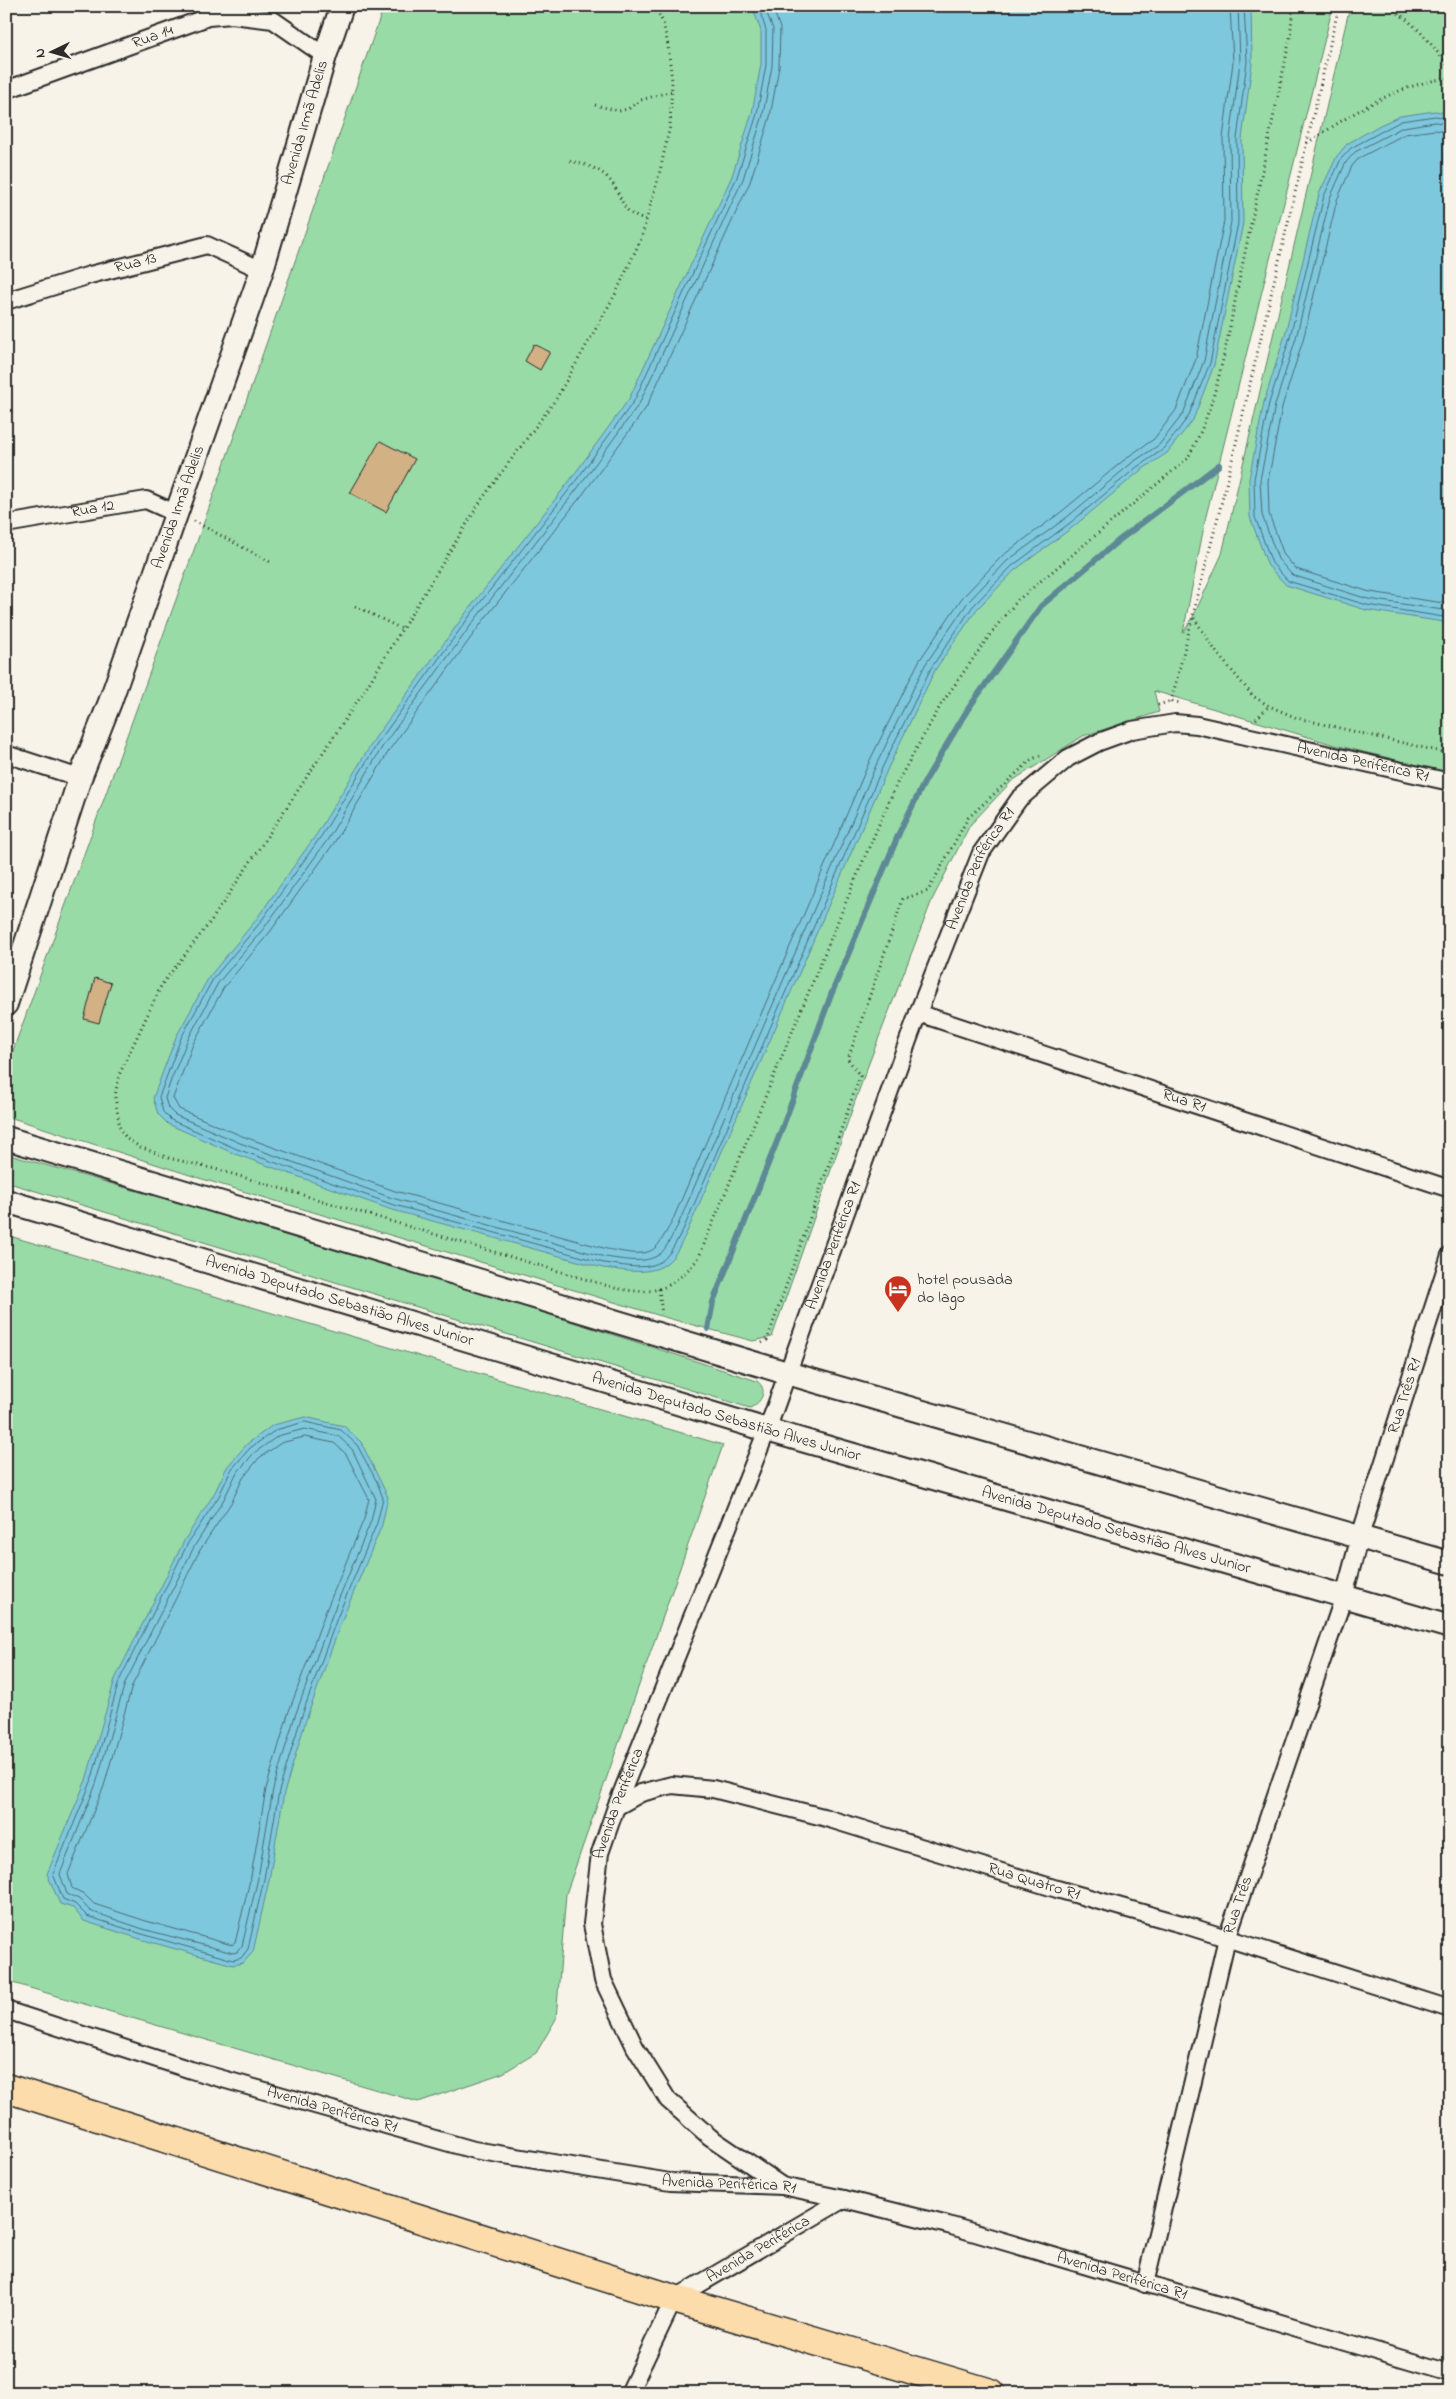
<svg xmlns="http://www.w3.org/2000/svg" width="1456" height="2399" viewBox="0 0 1456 2399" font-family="'Indie Flower',sans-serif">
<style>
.green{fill:#99dba6;stroke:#628368}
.water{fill:#7ec8de;stroke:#5d8996}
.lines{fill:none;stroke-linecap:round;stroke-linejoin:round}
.shore{stroke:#4c6a73;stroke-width:1}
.stream{stroke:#5d8996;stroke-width:6}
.building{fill:#d2b185;stroke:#2b2b2b}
.street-casing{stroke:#2b2b2b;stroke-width:20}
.secondary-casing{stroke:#2b2b2b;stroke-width:26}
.highway-casing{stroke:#2b2b2b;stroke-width:31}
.path{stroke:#2b2b2b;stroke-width:3;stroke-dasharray:1 4;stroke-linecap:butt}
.street{stroke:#f7f3e8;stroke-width:16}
.secondary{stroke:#f7f3e8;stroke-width:22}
.highway{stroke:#fddcac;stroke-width:28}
.labels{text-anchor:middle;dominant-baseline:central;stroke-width:4.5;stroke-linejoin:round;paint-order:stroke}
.street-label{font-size:16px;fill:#2b2b2b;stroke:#f7f3e8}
.poi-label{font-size:16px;fill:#2b2b2b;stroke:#f7f3e8;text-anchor:start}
</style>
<rect width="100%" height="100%" fill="#f7f3e8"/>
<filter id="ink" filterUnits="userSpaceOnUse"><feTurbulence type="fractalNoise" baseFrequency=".02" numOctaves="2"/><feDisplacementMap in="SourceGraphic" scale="10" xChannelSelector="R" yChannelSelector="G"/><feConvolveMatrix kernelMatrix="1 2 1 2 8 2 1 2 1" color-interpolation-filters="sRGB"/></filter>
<g filter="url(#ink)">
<path class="green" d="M384 6H1333L1206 516 1183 633 1193 617 1222 554 1350 6H1450V773L1335 745 1154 691 1159 712 1083 736 1012 781 970 825 932 900 864 1076 772 1337 753 1341 671 1319 199 1178 6 1116V1070L203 525Z
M6 1154C258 1224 509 1300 757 1381 769 1390 761 1403 750 1408L6 1182Z
M6 1235 723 1445 566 1894 556 2019 536 2053 503 2073 418 2102 6 1981Z"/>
<path class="water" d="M752 6H1248L1251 10 1252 63 1242 139 1243 223 1214 365 1193 420 1167 453 1140 471 1073 527 1015 570 977 609 935 670 888 768 687 1232C682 1241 676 1256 668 1262 651 1277 623 1270 603 1268L389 1209 235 1154 168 1124 158 1114 153 1098 176 1037 209 977 255 921 318 832 375 738 468 610 568 483 629 399 732 176 752 113 761 64V31Z
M1435 111 1450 114V623L1366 610 1286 585 1268 566 1250 517 1249 479 1264 402 1285 335 1319 194 1337 156 1347 144 1380 125 1400 116Z
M305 1417 344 1426 361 1442 388 1497 382 1525 342 1620 306 1720 284 1793 269 1880 253 1952 243 1963 233 1965 140 1939 84 1921 73 1908 60 1904 47 1874 86 1780 115 1679 184 1541 214 1494 227 1467 247 1444 273 1425Z"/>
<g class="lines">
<path class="shore" d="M758 6 766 30V65L757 114 737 177 634 401 572 486 472 613 379 741 322 835 259 924 213 979 181 1038 159 1097 163 1112 171 1120 237 1149 391 1204 604 1263C622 1265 652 1273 666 1257 673 1250 677 1239 683 1230L883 766 931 668 973 606 1012 566 1070 523 1137 467 1164 449 1188 417 1210 363 1238 223 1237 139 1247 62 1244 6
M764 6 773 29 772 66 763 115 743 179 639 404 577 489 477 617 384 744 328 839 264 928 218 983 187 1041 171 1080 165 1098 168 1108 175 1115 240 1143 392 1198 605 1257C622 1259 645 1265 660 1254 667 1248 672 1235 677 1227L877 763 925 665 968 602 1007 561 1066 518 1133 462 1159 445 1183 414 1204 361 1231 222 1230 139 1240 62 1238 6
M772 6 780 28 779 67 770 117 750 182 646 408 583 494 483 621 390 749 334 843 270 932 224 987 193 1044 173 1098 179 1109 242 1136 395 1191 607 1249C621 1251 643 1258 655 1248 661 1243 666 1231 671 1224L870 760 919 661 962 598 1002 556 1061 512 1129 456 1154 439 1176 410 1196 359 1224 221 1223 138 1233 62 1230 6
M1450 118 1435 116 1401 121 1351 148 1341 159 1324 196 1290 337 1269 403 1254 479 1255 517 1272 563 1288 581 1367 605 1450 618
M1450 124 1435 122 1403 127 1355 152 1346 162 1330 198 1296 338 1275 405 1260 480 1262 515 1278 559 1292 575 1368 599 1450 611
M1450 132 1435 130 1405 134 1359 158 1352 166 1337 200 1303 340 1282 407 1268 481 1269 514 1284 555 1296 569 1370 592 1450 604
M305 1422 341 1430 357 1445 377 1482 383 1498 377 1523 337 1618 301 1718 279 1791 264 1879 248 1949 241 1958 233 1960 142 1934 87 1916 75 1904 63 1899 53 1874 91 1782 119 1681 188 1543 219 1496 231 1470 250 1448 276 1430Z
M305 1429 338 1436 352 1449 376 1499 371 1521 332 1615 295 1716 273 1789 258 1878 242 1946 237 1952 233 1953 143 1929 90 1911 79 1899 67 1894 60 1874 96 1784 125 1683 194 1547 224 1499 236 1474 254 1453 278 1436Z
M305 1437 334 1443 346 1454 369 1499 364 1519 325 1613 288 1714 266 1789 251 1876 235 1943 232 1945 146 1921 94 1904 84 1894 72 1888 68 1874 104 1786 132 1686 200 1550 231 1503 243 1478 259 1458 281 1443Z"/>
<path class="stream" d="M708 1329 713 1302 780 1134 831 995 900 831 925 781 968 709 1041 606 1118 541 1219 465"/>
</g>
<path class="building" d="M534 344 550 352 540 370 525 361Z
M380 441 415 459 386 512 350 493Z
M95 978 111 983 99 1023 84 1019Z"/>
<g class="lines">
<g class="street-casing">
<g id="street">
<path id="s1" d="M6 90 208 17 232 15 273 20 325 56"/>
<path id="s2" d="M6 301 90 275 207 245 262 270"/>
<path id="s3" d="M6 524 146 500 175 513"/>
<path d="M6 754 80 778"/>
<path id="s4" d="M918 1013 1450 1189"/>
<path id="s5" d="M616 1807 641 1793 672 1785 713 1789 823 1817 1057 1889 1185 1925 1450 2009"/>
<path id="s6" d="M6 2010 191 2070 474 2150 670 2182 782 2186 844 2199 948 2225 1450 2373"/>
<path id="s7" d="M782 2186 710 2137 668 2100 635 2047 603 1980 592 1924 600 1853 616 1807 767 1430 918 1013 981 853 1019 799 1068 758 1099 742 1132 730 1175 723 1197 725 1450 782"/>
<path id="s8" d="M1145 2284 1227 1938 1344 1596 1360 1536 1450 1255"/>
<path id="s9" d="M629 2393 674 2299 844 2199"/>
</g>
</g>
<g class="secondary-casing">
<g id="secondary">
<path id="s10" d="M6 1004 80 778 110 702 262 270 325 56 342 6"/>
<path d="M6 1138 787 1373 1450 1563"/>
<path id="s11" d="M6 1201 767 1430 1450 1627"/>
</g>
</g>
<g class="highway-casing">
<path id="highway" d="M6 2088 674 2299 991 2393"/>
</g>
<path class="path" d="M654 6 663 22 668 45 672 81 670 126 660 171 641 239 616 293 556 399 482 499 366 688 211 921 162 984 119 1075 115 1096 120 1129 127 1139 140 1147 169 1158 219 1170 615 1288C655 1296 671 1290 698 1259L860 868 898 781 942 703 994 629 1018 600 1187 459C1217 408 1227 339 1239 281 1256 200 1273 119 1290 38L1293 6
M1385 6C1415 21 1430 42 1450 69
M595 105 619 111 628 109 641 100 672 91
M1307 143C1352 114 1396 84 1450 78
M570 161C583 164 596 167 606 176 625 194 617 213 646 220
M194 521 272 563
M355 606 402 629
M1194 618 1217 653 1253 696 1269 706 1297 718 1450 754
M1171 702 1229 473 1339 6
M1158 705 1171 701 1181 703
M1256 719 1269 706
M659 1289 662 1314
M762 1343 767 1340 860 1076 848 1059 903 899 928 891 968 818 1032 759 1040 756"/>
<use href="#street" class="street"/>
<use href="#secondary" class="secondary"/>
<use href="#highway" class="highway"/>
</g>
</g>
<defs>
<g id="hotel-pin" transform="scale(1.4375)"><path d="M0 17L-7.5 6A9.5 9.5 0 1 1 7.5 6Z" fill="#c8321e" stroke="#f7f3e8"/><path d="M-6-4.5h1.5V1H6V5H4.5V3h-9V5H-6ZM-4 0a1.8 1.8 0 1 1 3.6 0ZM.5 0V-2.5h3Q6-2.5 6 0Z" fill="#fff"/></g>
</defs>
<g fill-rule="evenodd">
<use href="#hotel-pin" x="898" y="1289"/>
</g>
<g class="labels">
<g class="street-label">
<text stroke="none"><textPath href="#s1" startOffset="156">Rua 14</textPath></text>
<text stroke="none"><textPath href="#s10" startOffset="931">Avenida Irmã Adelis</textPath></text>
<text stroke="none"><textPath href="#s2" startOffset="135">Rua 13</textPath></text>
<text stroke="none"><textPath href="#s10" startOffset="526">Avenida Irmã Adelis</textPath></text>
<text stroke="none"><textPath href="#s3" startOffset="88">Rua 12</textPath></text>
<text stroke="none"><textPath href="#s7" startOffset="1914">Avenida Periférica R1</textPath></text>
<text stroke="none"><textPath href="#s7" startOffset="1464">Avenida Periférica R1</textPath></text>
<text stroke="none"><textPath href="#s4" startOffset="280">Rua R1</textPath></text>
<text stroke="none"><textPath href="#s7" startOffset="1059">Avenida Periférica R1</textPath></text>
<text stroke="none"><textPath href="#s11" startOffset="348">Avenida Deputado Sebastião Alves Junior</textPath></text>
<text stroke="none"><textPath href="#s8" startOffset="926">Rua Três R1</textPath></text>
<text stroke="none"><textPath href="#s11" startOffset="752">Avenida Deputado Sebastião Alves Junior</textPath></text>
<text stroke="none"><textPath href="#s11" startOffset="1158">Avenida Deputado Sebastião Alves Junior</textPath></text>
<text stroke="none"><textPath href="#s7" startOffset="461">Avenida Periférica</textPath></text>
<text stroke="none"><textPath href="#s5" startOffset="436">Rua Quatro R1</textPath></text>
<text stroke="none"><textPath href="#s8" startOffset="390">Rua Três</textPath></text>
<text stroke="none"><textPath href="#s6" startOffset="341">Avenida Periférica R1</textPath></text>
<text stroke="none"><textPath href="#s6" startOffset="746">Avenida Periférica R1</textPath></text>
<text stroke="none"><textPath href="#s9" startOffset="202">Avenida Periférica</textPath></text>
<text stroke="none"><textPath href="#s6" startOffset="1151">Avenida Periférica R1</textPath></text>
</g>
<g class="poi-label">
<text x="917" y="1280">hotel pousada<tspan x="917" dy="18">do lago</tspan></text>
</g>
</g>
<rect width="1456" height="2399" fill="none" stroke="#f7f3e8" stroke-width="25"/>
<rect x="12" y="12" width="1431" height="2374" fill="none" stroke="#2b2b2b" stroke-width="2" filter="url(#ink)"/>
<g transform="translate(52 52) rotate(265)" stroke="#f7f3e8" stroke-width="4" paint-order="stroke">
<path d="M0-4L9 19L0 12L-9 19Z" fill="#2b2b2b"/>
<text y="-8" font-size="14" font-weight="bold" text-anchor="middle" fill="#2b2b2b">N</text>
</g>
</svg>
